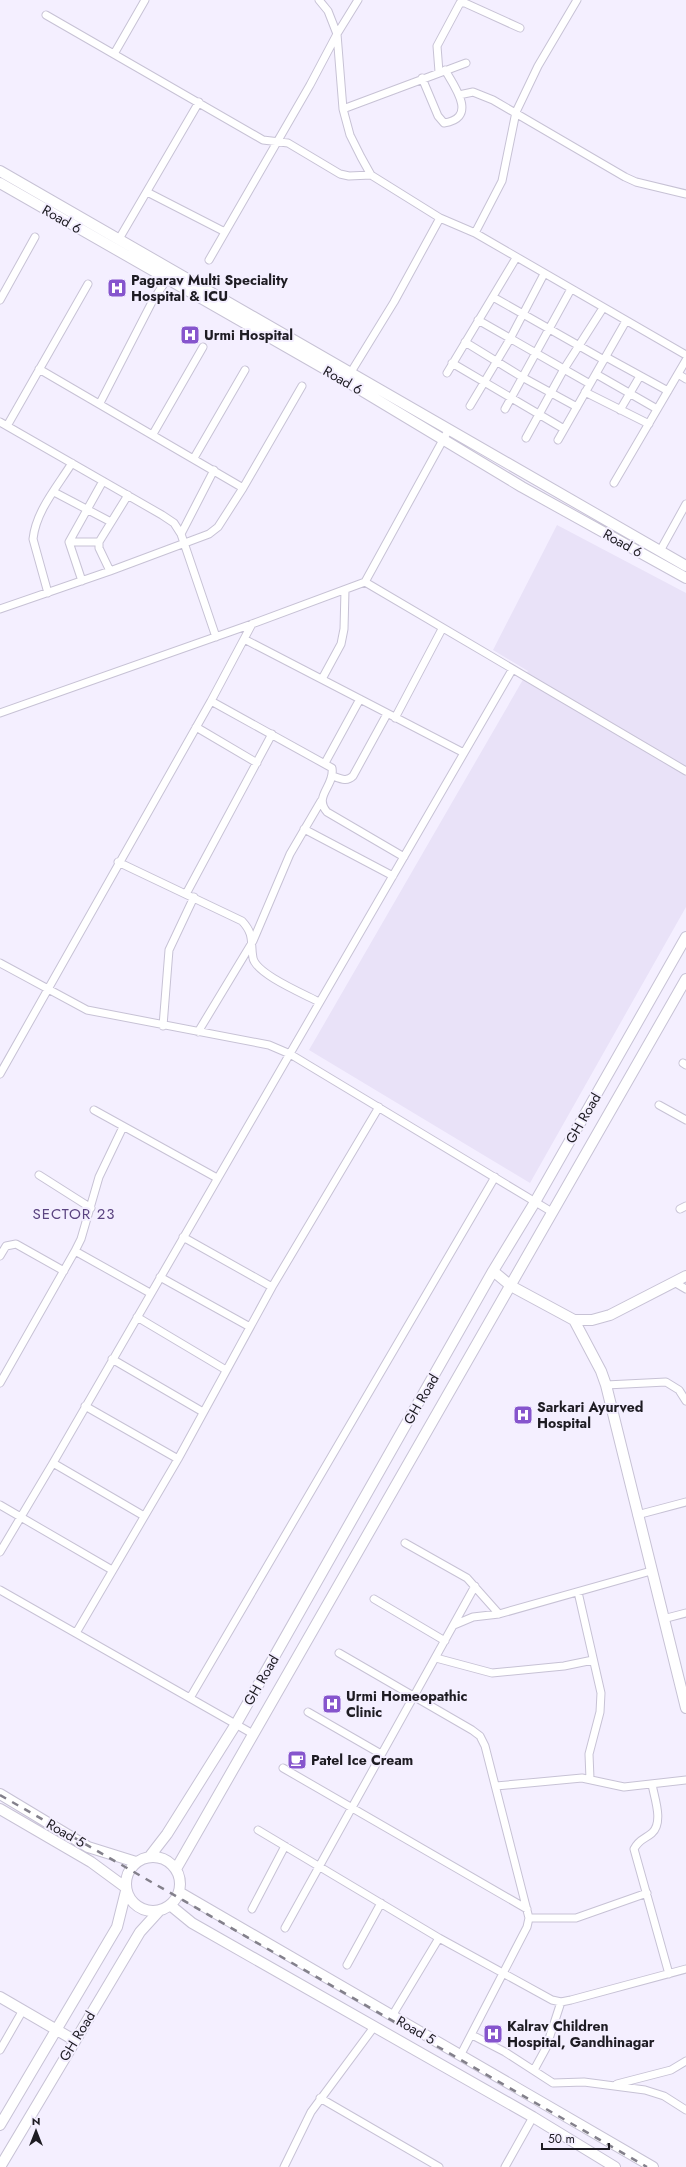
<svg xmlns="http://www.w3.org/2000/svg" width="686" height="2167" viewBox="0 0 686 2167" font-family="Jost,sans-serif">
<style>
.built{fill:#e9e2f8}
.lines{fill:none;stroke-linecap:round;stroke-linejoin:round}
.street-casing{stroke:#c7c2d5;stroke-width:9}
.secondary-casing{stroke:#c7c2d5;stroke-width:12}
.street{stroke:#fff;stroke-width:7}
.secondary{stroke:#fff;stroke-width:10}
.rail{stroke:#83808b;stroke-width:2.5;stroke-dasharray:7 7;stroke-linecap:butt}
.labels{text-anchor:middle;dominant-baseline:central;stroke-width:4;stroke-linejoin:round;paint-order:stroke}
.street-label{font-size:14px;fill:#1e1c23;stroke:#f4efff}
.poi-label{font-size:14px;font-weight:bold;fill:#1e1c23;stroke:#f4efff;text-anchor:start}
.neighbourhood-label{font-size:15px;letter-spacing:1px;fill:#5b4481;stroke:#f4efff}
</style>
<rect width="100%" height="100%" fill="#f4efff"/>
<path class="built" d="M557 525 686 593V907L530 1183 309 1050 528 671 493 650Z"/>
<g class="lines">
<g class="street-casing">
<path id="street" d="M358 0 337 34 343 109 350 135 361 157 371 175 440 218 475 233 686 355
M46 15 263 140 288 143 340 174 349 176 371 175
M114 54 145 0
M439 72 437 46 460 3H465L520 28
M422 78 438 116 444 123C478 118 455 87 445 70
M459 95 473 92 493 100 625 177 636 182 686 194
M343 109 466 63
M147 192 225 232
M475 233 502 181 516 112 538 66 577 0
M119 239 199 102
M209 260 310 85 337 34 328 11 319 0
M493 297 604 360
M0 300 35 237
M478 320 590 384
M465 342 522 377 577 407
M606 357 668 391
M452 363 564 429
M39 369 243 488
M447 373 516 258
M596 374 657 409
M678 374 686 379
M348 377 394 302 440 218
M585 392 649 424
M100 403 152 302 167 279
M470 406 510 339 544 274
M505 409 571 289
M620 410 640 376
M0 422 162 515 174 523 181 534 216 637
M7 426 88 284
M449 429 365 582 686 771
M153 434 203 347
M526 438 564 369 603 308
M558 440 626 321
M194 458 245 370
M614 483 686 360
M54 492 111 522
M181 534 214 470
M69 542H99
M660 551 686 504
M110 571 99 548V542L128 495
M82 581 69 542 103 481
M48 593 33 539C36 511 57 487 72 463
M0 609 110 571 209 534 218 527 243 488 302 386
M244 639 464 753
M322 679 341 644 344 629 345 590
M211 701 332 768C335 786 313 796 327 812L404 857
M0 713 252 624 365 582
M395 718 442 629
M196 727 257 763
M325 763 360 699
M333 776C341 779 347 782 353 776L387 714
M304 829 393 876
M118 862 242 921C255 935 250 942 253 958 256 974 304 994 319 1002
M186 894 272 734
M0 963 87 1010 269 1045 290 1054 552 1212
M163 1026 169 950 194 897
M198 1032 253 941 290 854 321 801
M683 1063 686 1065
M0 1074 211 701 252 624
M659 1105 686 1120
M94 1110 217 1178
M39 1175 91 1208
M680 1209 686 1206
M75 1251 150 1293
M0 1256 6 1246 16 1244 64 1271
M160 1277 250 1327
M674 1282 686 1289
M272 1287 379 1107
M137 1317 226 1370
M112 1359 203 1412
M0 1383 75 1251 81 1239 99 1177 123 1127
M606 1385 666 1382 679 1390 686 1401
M85 1406 178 1459
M53 1463 144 1516
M0 1505 112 1570
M637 1515 686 1502
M405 1543 467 1578 499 1614
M0 1552 53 1463 512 670
M0 1590 253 1734
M578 1592 601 1693 600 1712 589 1754 590 1779
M374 1599 445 1641
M663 1619 686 1613
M454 1625 473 1617 499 1614 651 1571
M76 1633 178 1459 272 1287 183 1237
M339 1653 472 1730 480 1736 485 1746 529 1918 527 1927 460 2056
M436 1658 492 1673 564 1666 593 1660
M190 1698 495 1177
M308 1712 381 1754
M283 1768 527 1909
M652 1784C654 1797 664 1822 652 1833 645 1839 639 1839 634 1849L669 1974
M496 1786 582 1778 624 1787 686 1780
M258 1830 439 1938 552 2000 561 2002 571 2000 686 1969
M252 1909 285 1846
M529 1918H576L647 1893
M285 1928 475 1586
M347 1965 381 1903
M392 2016 439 1938
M472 2035 505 2052 553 2083 584 2082 645 2090 664 2096 686 2110
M0 2050 23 2010
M534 2070 546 2048 561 2002
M617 2084 671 2070 686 2061
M320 2098 439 2167
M284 2167 311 2112 374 2027
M505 2167 533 2117"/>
</g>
<g class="secondary-casing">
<path id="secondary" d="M0 171 686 566
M0 183 346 381 522 487 686 578
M493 1271 511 1286 574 1320H592L610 1315 686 1276
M574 1320 601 1371 606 1385 686 1708
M0 1794 88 1847 136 1862
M0 1809 91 1862 125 1887
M150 1856 167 1834 236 1724 493 1271 535 1202 686 937
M126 1884a27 27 0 1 1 54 0a27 27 0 1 1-54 0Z
M176 1869 686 979
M179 1892 653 2167
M170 1905 192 1923 533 2117 615 2167
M0 1997 74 2040
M0 2125 117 1927 126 1891
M0 2167 140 1932 160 1910"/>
</g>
<use href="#street" class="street"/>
<use href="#secondary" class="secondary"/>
<path class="rail" d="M0 1795 647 2167"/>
</g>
<defs>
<g id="hospital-square" transform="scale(1)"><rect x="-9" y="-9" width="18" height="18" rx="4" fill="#8655cd" stroke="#f4efff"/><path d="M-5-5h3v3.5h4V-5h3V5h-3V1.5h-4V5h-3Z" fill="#fff"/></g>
<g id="cafe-square" transform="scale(1)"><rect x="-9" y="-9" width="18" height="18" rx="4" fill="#8655cd" stroke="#f4efff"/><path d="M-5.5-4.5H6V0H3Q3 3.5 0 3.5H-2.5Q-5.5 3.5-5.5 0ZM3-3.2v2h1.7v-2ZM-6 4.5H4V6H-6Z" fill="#fff"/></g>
</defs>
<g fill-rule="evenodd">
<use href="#hospital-square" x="117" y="288"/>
<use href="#hospital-square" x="190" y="335"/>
<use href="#hospital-square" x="523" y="1415"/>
<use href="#hospital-square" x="332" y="1704"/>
<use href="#cafe-square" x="297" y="1760"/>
<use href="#hospital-square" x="493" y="2034"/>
</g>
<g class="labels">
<g class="street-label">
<text transform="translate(62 219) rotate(30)">Road 6</text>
<text transform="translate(343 380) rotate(30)">Road 6</text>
<text transform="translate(623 543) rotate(29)">Road 6</text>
<text transform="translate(583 1118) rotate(-60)">GH Road</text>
<text transform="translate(421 1399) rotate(-60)">GH Road</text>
<text transform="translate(261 1680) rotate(-60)">GH Road</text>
<text transform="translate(66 1833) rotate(30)">Road 5</text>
<text transform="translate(416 2030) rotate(30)">Road 5</text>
<text transform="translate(77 2036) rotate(-59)">GH Road</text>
</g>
<g class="poi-label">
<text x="131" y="280">Pagarav Multi Speciality<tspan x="131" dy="16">Hospital &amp; ICU</tspan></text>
<text x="204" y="335">Urmi Hospital</text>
<text x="537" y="1407">Sarkari Ayurved<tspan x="537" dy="16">Hospital</tspan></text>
<text x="346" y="1696">Urmi Homeopathic<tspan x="346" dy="16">Clinic</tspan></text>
<text x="311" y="1760">Patel Ice Cream</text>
<text x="507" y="2026">Kalrav Children<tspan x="507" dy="16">Hospital, Gandhinagar</tspan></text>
</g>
<g class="neighbourhood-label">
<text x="74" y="1214">SECTOR 23</text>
</g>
</g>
<g transform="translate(36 2131)" stroke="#f4efff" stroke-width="3" paint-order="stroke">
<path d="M0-3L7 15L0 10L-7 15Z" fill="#1e1c23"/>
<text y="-6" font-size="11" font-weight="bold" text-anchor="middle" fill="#1e1c23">N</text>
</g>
<path d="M542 2143v6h67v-6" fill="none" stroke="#1e1c23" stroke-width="2"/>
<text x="548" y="2143" font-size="12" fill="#1e1c23" stroke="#f4efff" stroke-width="3" paint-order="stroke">50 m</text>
</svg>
